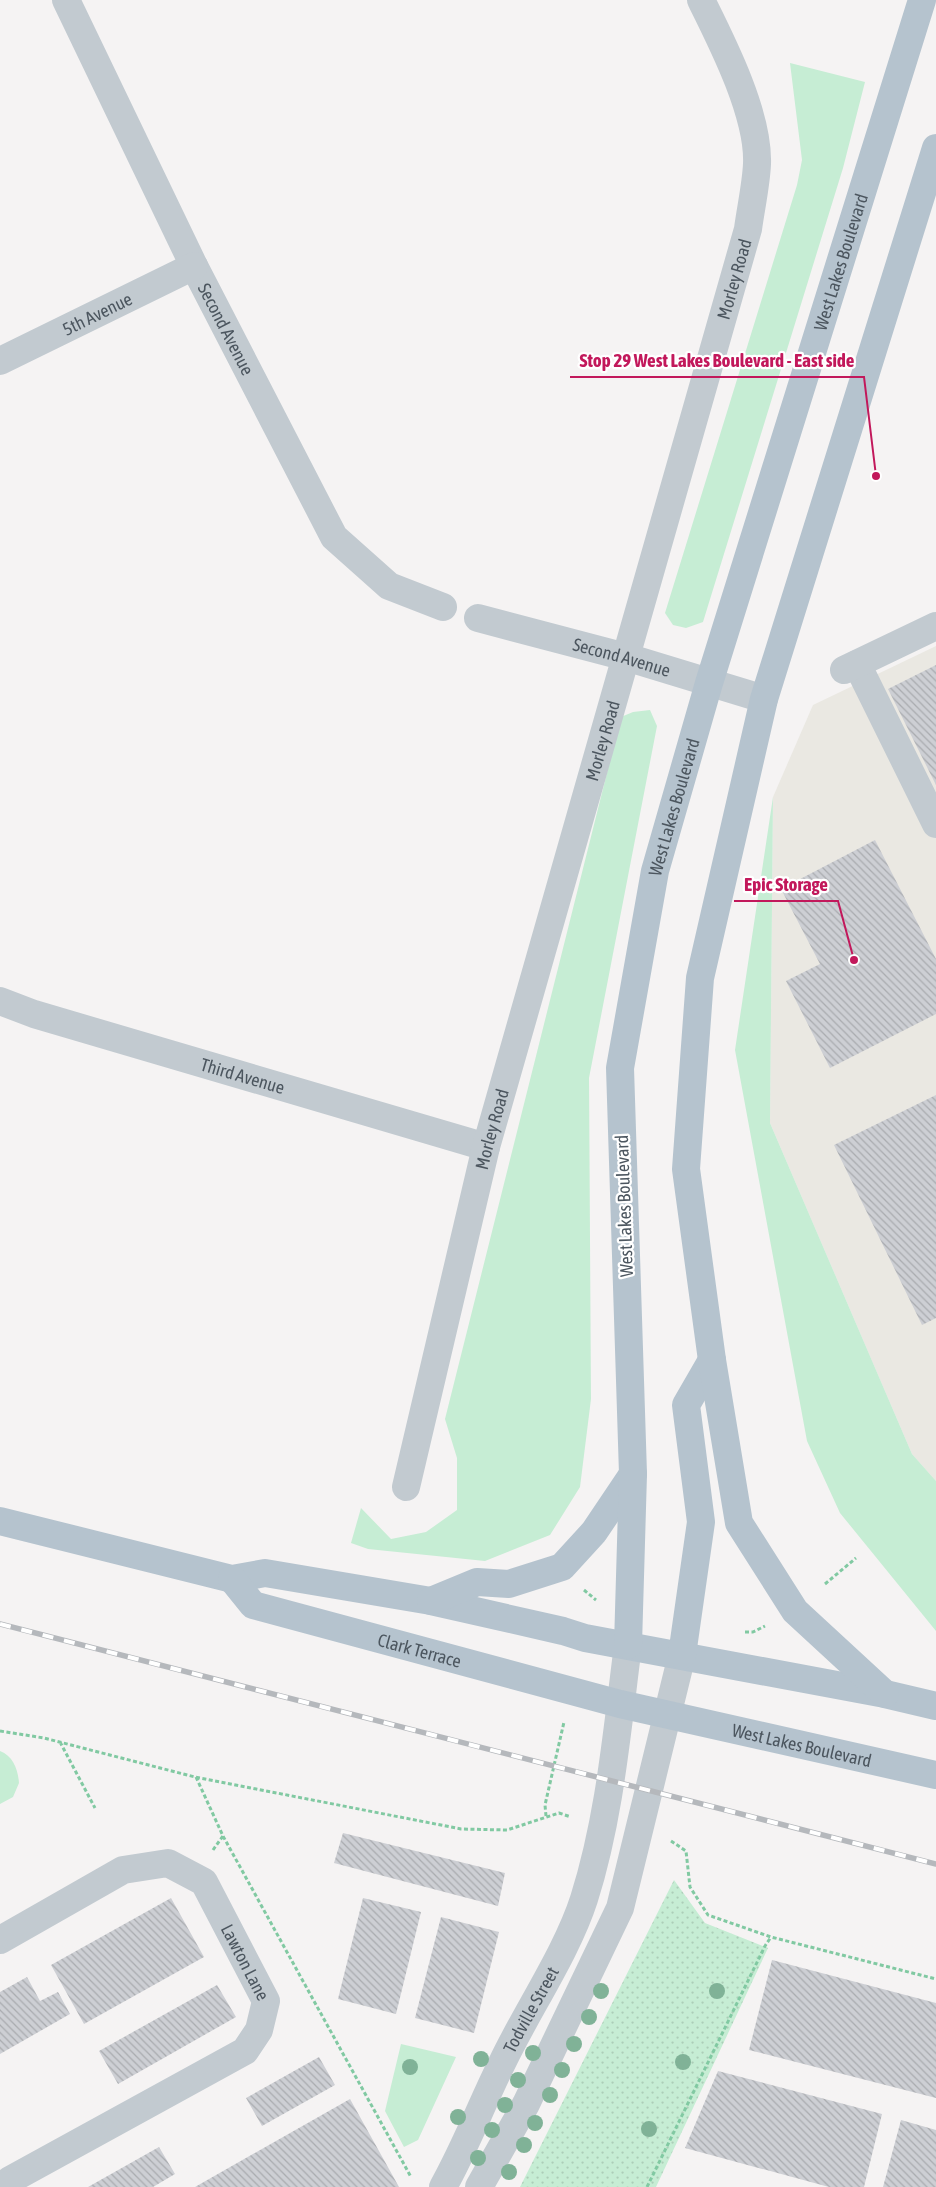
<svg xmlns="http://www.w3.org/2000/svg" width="936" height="2187" viewBox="0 0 936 2187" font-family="'Asap Condensed',sans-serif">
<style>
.commercial{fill:#eae8e2}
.grass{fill:#c6edd4}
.park{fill:url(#park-dots)}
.building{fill:url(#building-back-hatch)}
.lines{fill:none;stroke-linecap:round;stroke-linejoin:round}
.path{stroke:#81c9a2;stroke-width:3;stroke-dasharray:4 2.5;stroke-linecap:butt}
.minor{stroke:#c2cad0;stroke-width:28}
.major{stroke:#b5c3ce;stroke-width:28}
.rail-casing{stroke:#b5b8bc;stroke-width:5.5}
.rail{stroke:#fff;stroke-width:4;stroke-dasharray:11;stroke-linecap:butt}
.tree{fill:#80b297}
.labels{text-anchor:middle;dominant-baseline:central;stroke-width:4.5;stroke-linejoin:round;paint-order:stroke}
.street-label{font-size:18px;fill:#4c565f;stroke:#fff}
.leader{fill:none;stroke:#c2185b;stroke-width:2}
.callout-dot{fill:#c2185b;stroke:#fff;stroke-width:2}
.callout-label{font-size:19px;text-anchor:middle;font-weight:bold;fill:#c2185b;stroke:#fff;stroke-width:4.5;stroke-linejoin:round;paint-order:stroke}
</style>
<defs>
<pattern id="park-dots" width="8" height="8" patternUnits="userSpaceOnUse" patternTransform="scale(1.25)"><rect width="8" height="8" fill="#c6edd4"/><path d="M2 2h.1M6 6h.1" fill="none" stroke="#accdb8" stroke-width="1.8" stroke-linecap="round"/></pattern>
<pattern id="building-back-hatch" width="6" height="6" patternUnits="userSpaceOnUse" patternTransform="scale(1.25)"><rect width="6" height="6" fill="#cdcfd4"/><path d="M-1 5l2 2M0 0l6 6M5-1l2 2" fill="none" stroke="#a9abaf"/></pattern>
</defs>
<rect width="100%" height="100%" fill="#f5f3f3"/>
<path class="commercial" d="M936 646V1481L912 1454 770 1123 773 797 813 705Z"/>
<path class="grass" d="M790 63 865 82 843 168 703 622 686 628 673 625 665 613 797 185 802 160Z
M650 710 657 726 589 1078 591 1399 580 1487 550 1535 485 1561 368 1549 351 1543 361 1508 391 1539 426 1532 457 1510V1458L445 1419 621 717 633 712Z
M773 797 770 1123 912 1454 936 1481V1631L840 1513 807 1441 735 1050Z
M0 1751C13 1756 18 1769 19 1783L13 1797 0 1804Z
M401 2044 456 2057 418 2140 404 2147 385 2111Z"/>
<path class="park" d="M674 1880 705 1923 768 1948 656 2187H520Z"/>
<path class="building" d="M936 665V785L888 689Z
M875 840 936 959V1014L830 1068 786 981 820 964 781 889Z
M936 1095V1318L922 1325 834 1145Z
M343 1833 505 1873 498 1906 334 1863Z
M171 1898 204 1957 84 2024 51 1965Z
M363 1898 421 1912 396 2014 338 1999Z
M441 1917 499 1932 474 2033 415 2018Z
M772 1960 936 2003V2098L749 2050Z
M27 1977 40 2001 58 1992 70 2014 0 2054V1992Z
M217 1985 236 2017 118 2084 99 2051Z
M319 2057 335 2085 262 2126 246 2098Z
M718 2071 882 2114 864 2187H829L685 2148Z
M350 2099 399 2187H195Z
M901 2120 936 2130V2187H883Z
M159 2147 175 2174 153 2187H88Z"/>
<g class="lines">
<path class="path" d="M825 1584 856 1558
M584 1590 596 1600
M745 1632H753L765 1626
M0 1731 44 1738 195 1777 461 1829 507 1830 559 1813 571 1817
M60 1742 95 1808
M196 1777 223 1836 411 2177
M546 1816 545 1805 564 1722
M671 1841 686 1851 690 1887 708 1915 771 1937 936 1979
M213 1850 223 1836
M647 2187 765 1946 771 1937"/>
<g class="minor">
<path id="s1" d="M66 0 194 266 334 537 389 586 443 607"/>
<path id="s2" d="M0 361 194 266"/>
<path id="s3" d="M478 618 626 657 764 699"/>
<path d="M857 664 936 824"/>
<path d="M844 670 936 626"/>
<path id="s4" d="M0 1001 34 1014 486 1147"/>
<path id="s5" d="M406 1487 486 1147 748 229C751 207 756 185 757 164 759 115 723 44 701 0"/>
<path id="s6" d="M0 1940 123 1870 168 1863 204 1882 266 2001 259 2030 245 2051 10 2180 1 2187"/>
<path id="s7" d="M443 2187C466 2146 482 2103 503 2061 528 2009 567 1952 584 1899 610 1817 617 1730 628 1645"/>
<path d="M479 2187 526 2104 620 1908 682 1655"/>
</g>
<g class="major">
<path d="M0 1521 232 1579 265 1573 431 1601 563 1631 585 1638 885 1694 936 1706"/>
<path id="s8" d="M232 1579 253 1605 620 1704 936 1775"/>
<path d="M431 1601 477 1582 509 1584 562 1567 594 1532 633 1474"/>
<path id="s9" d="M628 1645 633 1474 620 1068 655 871 709 683 922 0"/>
<path d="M682 1655 701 1522 686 1405 712 1360"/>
<path d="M885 1694 795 1611 739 1523 712 1360 686 1169 700 978 764 699 936 148"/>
</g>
<g class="rail-casing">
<path id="rail" d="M0 1624 936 1864"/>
</g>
<use href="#rail" class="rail"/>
</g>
<g class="tree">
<circle cx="601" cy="1991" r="8"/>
<circle cx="717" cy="1991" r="8"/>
<circle cx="589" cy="2017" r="8"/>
<circle cx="574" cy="2044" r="8"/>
<circle cx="533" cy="2053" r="8"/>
<circle cx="481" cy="2059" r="8"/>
<circle cx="683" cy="2062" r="8"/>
<circle cx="410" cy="2067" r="8"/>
<circle cx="562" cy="2070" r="8"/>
<circle cx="518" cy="2080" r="8"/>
<circle cx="550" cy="2095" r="8"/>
<circle cx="505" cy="2105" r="8"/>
<circle cx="458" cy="2117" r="8"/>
<circle cx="535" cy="2123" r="8"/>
<circle cx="649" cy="2129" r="8"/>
<circle cx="492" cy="2130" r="8"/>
<circle cx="524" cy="2145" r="8"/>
<circle cx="478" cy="2158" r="8"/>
<circle cx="509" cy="2172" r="8"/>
</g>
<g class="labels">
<g class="street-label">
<text stroke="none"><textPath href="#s9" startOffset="1414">West Lakes Boulevard</textPath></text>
<text stroke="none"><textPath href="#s5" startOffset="1252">Morley Road</textPath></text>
<text stroke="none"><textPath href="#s2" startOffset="108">5th Avenue</textPath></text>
<text stroke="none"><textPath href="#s1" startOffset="366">Second Avenue</textPath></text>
<text stroke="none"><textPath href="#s3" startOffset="149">Second Avenue</textPath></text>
<text stroke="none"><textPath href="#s5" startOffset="772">Morley Road</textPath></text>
<text stroke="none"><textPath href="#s9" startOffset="844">West Lakes Boulevard</textPath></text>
<text stroke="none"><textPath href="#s4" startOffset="254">Third Avenue</textPath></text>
<text stroke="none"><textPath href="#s5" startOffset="368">Morley Road</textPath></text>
<text transform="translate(624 1206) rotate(-92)">West Lakes Boulevard</text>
<text stroke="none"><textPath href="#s8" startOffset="206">Clark Terrace</textPath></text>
<text stroke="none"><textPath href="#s8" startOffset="600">West Lakes Boulevard</textPath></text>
<text stroke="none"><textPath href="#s6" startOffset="318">Lawton Lane</textPath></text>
<text stroke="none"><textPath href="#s7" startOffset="198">Todville Street</textPath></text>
</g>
</g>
<path class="leader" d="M876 476L864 377H570M854 960L838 901H734"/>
<g class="callout-dot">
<circle cx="876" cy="476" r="5"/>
<circle cx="854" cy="960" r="5"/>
</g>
<g class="callout-label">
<text x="717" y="367">Stop 29 West Lakes Boulevard - East side</text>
<text x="786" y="891">Epic Storage</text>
</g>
</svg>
